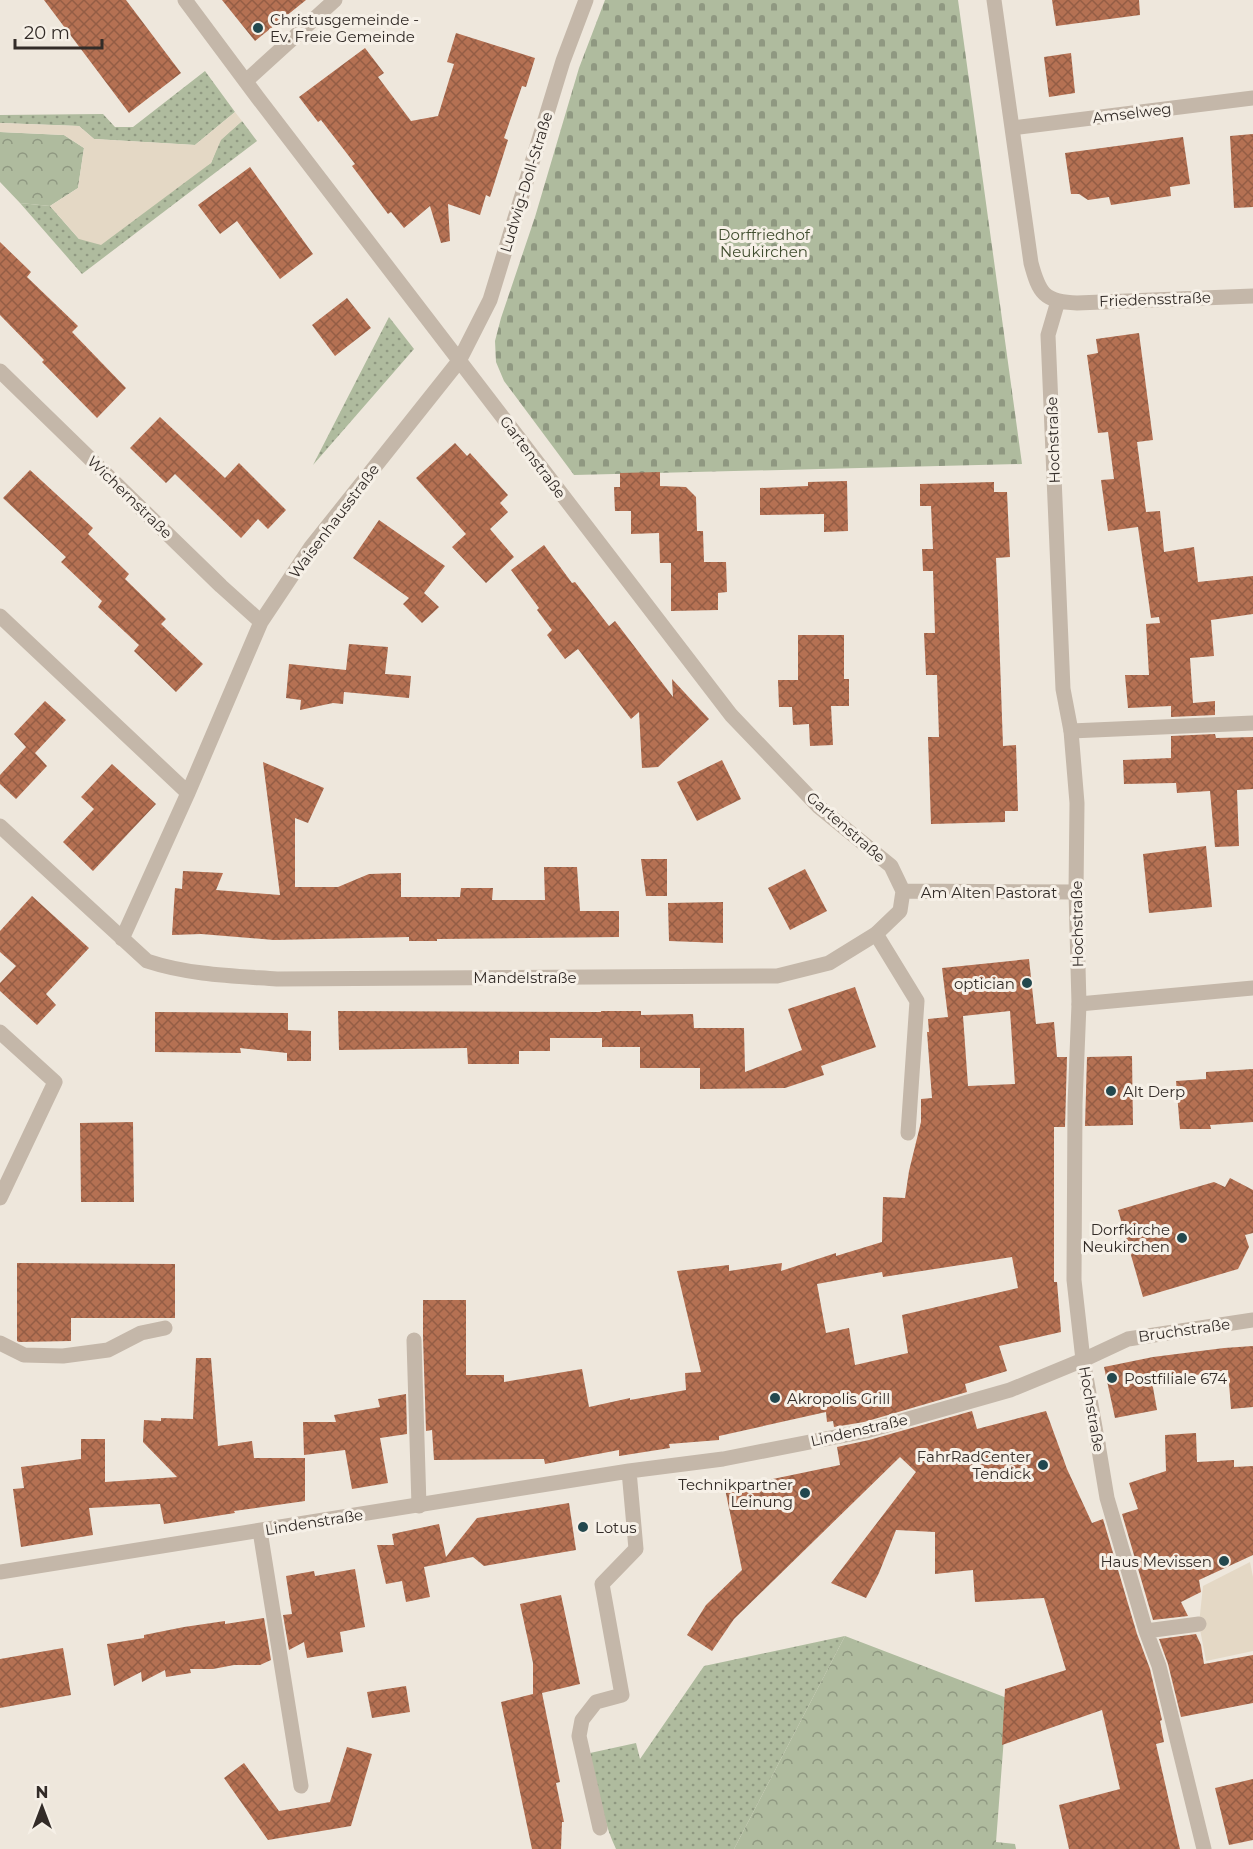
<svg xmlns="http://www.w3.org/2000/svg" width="1253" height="1849" viewBox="0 0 1253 1849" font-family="Montserrat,sans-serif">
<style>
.grass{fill:url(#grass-dots)}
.forest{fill:url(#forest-crowns)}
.cemetery{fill:url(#cemetery-stones)}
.plaza{fill:#e4d8c5}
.building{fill:url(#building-cross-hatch);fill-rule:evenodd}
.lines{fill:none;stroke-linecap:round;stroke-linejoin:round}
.service{stroke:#c4b7a9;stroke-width:15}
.pedestrian{stroke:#c4b7a9;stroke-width:15}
.minor{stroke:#c4b7a9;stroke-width:15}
.poi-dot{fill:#23484e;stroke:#f6f0e7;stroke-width:2}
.labels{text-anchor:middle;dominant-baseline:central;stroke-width:6;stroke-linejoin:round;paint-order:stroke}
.poi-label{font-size:15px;fill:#332c28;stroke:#f6f0e7;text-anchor:start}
.street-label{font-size:15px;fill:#332c28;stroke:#f6f0e7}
.park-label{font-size:15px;fill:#404d2f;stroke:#f6f0e7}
</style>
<defs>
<pattern id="grass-dots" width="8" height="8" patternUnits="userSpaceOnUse" patternTransform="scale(1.5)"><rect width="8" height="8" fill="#afbb9e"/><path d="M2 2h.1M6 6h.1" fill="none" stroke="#8f9881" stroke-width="1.8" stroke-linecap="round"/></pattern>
<pattern id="forest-crowns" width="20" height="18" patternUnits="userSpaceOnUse" patternTransform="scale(1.5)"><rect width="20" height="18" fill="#afbb9e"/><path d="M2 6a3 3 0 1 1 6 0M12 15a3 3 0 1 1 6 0" fill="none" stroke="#8f9881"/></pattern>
<pattern id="cemetery-stones" width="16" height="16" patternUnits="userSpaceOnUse" patternTransform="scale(1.5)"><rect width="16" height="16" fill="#afbb9e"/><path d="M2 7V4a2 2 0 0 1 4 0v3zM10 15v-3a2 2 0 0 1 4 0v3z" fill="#8f9881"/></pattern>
<pattern id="building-cross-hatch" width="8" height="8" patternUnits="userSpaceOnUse" patternTransform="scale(1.5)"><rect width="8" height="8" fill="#b57153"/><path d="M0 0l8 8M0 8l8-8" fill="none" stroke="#945d45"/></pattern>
</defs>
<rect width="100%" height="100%" fill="#eee7dc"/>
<path class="grass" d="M205 71 235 112 195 145 94 139 79 126 0 123V115L103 114 115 127H133Z
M242 121 257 141 82 274 20 203 50 206 79 239 211 163 220 140Z
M389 317 414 349 313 465Z
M845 1636 734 1849H616C602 1819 597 1785 590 1753L636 1743 640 1759 704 1666Z"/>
<path class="forest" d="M0 132 64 135 84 148 78 188 50 206 20 203 0 182Z
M845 1636 1007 1698 996 1842 1015 1844 1016 1849H734Z"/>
<path class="cemetery" d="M605 0H958L1022 464 574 475 504 381 496 362 495 341 501 318 535 217 579 68Z"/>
<path class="plaza" d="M235 112 242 121 221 140 211 163 101 245 79 239 50 206 78 188 84 148 64 135 0 132V123L79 126 94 139 195 145Z
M1250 1562 1253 1577V1651L1206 1661 1199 1624 1203 1586Z"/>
<path class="building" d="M44 0H126L181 73 129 113Z
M222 0H306L255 41Z
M1052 0H1139L1140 15 1056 26Z
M456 33 535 58 526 87 522 86 504 138 508 140 490 197 486 195 480 215 448 204 450 241 441 243 430 206 404 228 391 212 388 214 352 166 355 164 321 120 318 122 299 97 365 48 384 73 378 77 411 121 438 116 454 64 447 62Z
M1071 53 1075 93 1049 97 1044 57Z
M1253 134V207L1234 208 1230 136Z
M1183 137 1190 184 1170 187 1171 196 1111 205 1109 197 1088 200 1079 194H1071L1065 153Z
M250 167 313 254 280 279 237 221 220 234 198 205Z
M0 242 31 272 27 277 78 326 72 332 126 388 97 418 42 362 44 360 0 315Z
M347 298 371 328 335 356 312 325Z
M1139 333 1153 440 1137 442 1146 512 1160 511 1164 552 1194 547 1198 582 1253 576V614L1211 620 1214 656 1190 658 1193 703 1215 701V715L1171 717V706L1128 708 1125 675H1149L1146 624 1160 623 1159 617 1151 618 1138 527 1108 531 1101 480 1114 479 1108 432 1098 433 1087 355 1098 353 1096 339Z
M160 417 225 478 239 463 286 510 268 529 258 519 241 538 175 474 166 483 130 448Z
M455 443 467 456 470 453 508 495 500 503 508 512 490 529 514 557 486 583 452 547 466 534 416 478Z
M30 470 93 528 88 534 129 574 125 579 166 619 161 624 203 664 176 692 134 651 139 645 98 607 102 601 61 562 66 557 3 498Z
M660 472V486L686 487 696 497 697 531H703L704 562H726L727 592 718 593V610L671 611V563H660L659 533 631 534V511H615L614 487H620V473Z
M847 481 848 531 824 532V514L760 515V488L808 486V482Z
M994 482V492H1007L1010 557 996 558 998 604 1003 746 1016 745 1018 811H1005V822L931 824 928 737H939L937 675H926L924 633H935L933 571H923L922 549H933L931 506H920V484Z
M379 520 445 566 424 593 439 607 422 623 403 604 409 598 353 558Z
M544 545 572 583 575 582 609 626 615 621 673 697 672 679 709 719 658 767 642 768 639 712 631 719 578 649 565 659 547 635 552 630 537 610 539 608 511 570Z
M798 635H844V679H849V706H831L833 745 810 746 809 724 793 725 792 707H779L778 680H798Z
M349 644 388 647 385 674 373 673 411 676 409 698 344 692 343 704 333 703 300 710 301 700 286 698 289 664 346 670Z
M45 701 66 720 35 753 47 766 16 799 0 784V775L26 747 14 734Z
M1215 734 1216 738 1253 737V789L1237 790 1239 846 1215 847 1210 791 1177 793 1176 783 1124 784 1123 760 1171 758V736Z
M722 760 741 799 697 821 677 782Z
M263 762 324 788 308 823 295 818V887H338L369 874 401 873V897H460L461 888H493L492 900H545L544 867H577L580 911H619V937L437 939V941H409V937L274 940 201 934 172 935 175 888 182 889 183 871 223 873 216 890 280 895Z
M112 764 156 804 93 871 63 842 94 809 81 797Z
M1206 846 1212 907 1149 913 1143 854Z
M641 859H667V896H646Z
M805 869 827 911 790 930 768 888Z
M32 896 89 948 46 994 56 1005 37 1025 0 991V983L16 966 0 952V931Z
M723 902V943L669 941 668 903Z
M1029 959 1036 1024 1054 1022 1057 1057H1067L1065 1127H1054V1282H1057L1061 1332 999 1346 1007 1371 965 1384 967 1392 864 1422 834 1427 833 1421 827 1422 826 1412 719 1436V1440L669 1444 670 1448 619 1456V1450L545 1464 544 1459 434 1460 432 1430 426 1431 423 1337V1300H466V1375H504V1382L582 1369 589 1407 630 1398V1400L686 1390 685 1373 701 1372 677 1271 729 1265V1271L782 1263 781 1271 836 1253V1256L882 1242 883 1197 905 1198 909 1171 921 1122V1099L932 1098 927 1032H929L928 1019 948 1017 942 968ZM1010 1011 1015 1084 968 1086 963 1016ZM1012 1257 1018 1288 902 1315 908 1353 855 1365 849 1328 826 1333 817 1284 882 1272 883 1277Z
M855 987 876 1047 821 1066 824 1075 785 1088 700 1089V1068H640V1047H602V1038H550V1051H519V1064H468L467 1048 339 1050 338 1011 601 1012V1011H641V1015L693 1014 694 1028H744L745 1072 802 1050 788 1009Z
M155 1012 288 1013V1030L311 1031V1061H287V1053L240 1048 241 1053 155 1052Z
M1132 1056 1133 1125 1085 1126 1087 1057Z
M1253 1069V1122L1210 1125 1211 1129H1180L1176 1081 1206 1079V1072Z
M133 1122 134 1202H81L80 1123Z
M1230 1178 1253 1190V1233L1245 1235 1249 1247 1238 1269 1143 1297 1118 1210 1214 1182 1225 1187Z
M17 1263 175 1264V1318H71V1341L19 1342 17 1341Z
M1253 1346V1407L1231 1409 1228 1370 1152 1382 1157 1410 1115 1418 1104 1367 1153 1357 1224 1348Z
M196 1358H211L218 1446 252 1441 254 1458H305V1501L234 1511 235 1513 164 1524 160 1504 89 1508 93 1535 21 1547 13 1489 24 1488 21 1467 81 1459V1439H105V1482L177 1477 143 1442 144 1420 161 1421V1418L193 1419Z
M406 1394 407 1434 380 1438 388 1483 352 1489 345 1450 304 1455 303 1422H336L334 1415 380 1407 378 1399Z
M972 1411 977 1429 1046 1411 1067 1469 1092 1523 1103 1519 1137 1634 1150 1669 1162 1720 1160 1721 1164 1742 1156 1744 1180 1849H1069L1059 1805 1120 1789 1102 1710 1002 1745 1005 1689 1066 1670 1044 1598 975 1602 973 1570 935 1574V1532L896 1530 879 1573 866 1598 831 1583 916 1472 900 1457 734 1619 712 1651 687 1635 706 1605 742 1570 725 1489 840 1465 837 1447 869 1440Z
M1196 1433 1197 1462 1234 1460V1467L1253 1466V1555L1199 1580 1201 1592 1181 1602 1188 1616 1153 1620 1122 1514 1138 1509 1129 1483 1166 1471 1165 1435Z
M569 1503 576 1550 484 1566 473 1557 424 1567 430 1597 406 1602 402 1581 386 1584 377 1545H394L392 1534 439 1524 446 1557 477 1518Z
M355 1569 365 1627 340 1632 343 1652 307 1658 304 1642 289 1650 283 1615 292 1614 286 1576 314 1571 315 1576Z
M561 1595 580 1684 542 1693 560 1782 556 1783 564 1822H562L561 1849H532L501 1702 533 1694V1663L520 1604Z
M264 1618 271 1660 260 1665H234L213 1669H190L191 1673 166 1677 165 1670 142 1682 141 1672 114 1686 107 1644 144 1638V1635L184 1627 225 1621V1624Z
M1196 1634 1201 1645 1204 1664 1253 1655V1703L1181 1717 1168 1664 1159 1639Z
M63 1648 71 1695 0 1708V1659Z
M406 1686 410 1712 372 1718 367 1692Z
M347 1747 372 1754 351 1826 268 1840 224 1778 244 1763 279 1811 330 1802Z
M1253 1779V1840L1229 1845 1215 1788Z"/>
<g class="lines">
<path class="service" d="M246 81 335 0
M1071 731 1253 723
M876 934 917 1001 908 1133
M1079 1004 1253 988
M414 1340 419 1506
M0 1343 24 1355 63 1356 108 1350 141 1333 165 1328
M260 1531 301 1786"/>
<path class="pedestrian" d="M1098 1444 1107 1498 1146 1631 1159 1666 1204 1849
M1146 1631 1199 1624"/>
<path class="minor" d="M185 0 258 98 731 715 819 807 891 866 903 891
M994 0 1031 263C1039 293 1044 302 1077 303L1253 296
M1012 128 1253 98
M1058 301 1048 335 1063 689 1071 731 1077 803 1076 892 1079 1004 1075 1104 1074 1280 1083 1360 1098 1444
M0 371 221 586 261 622
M0 616 188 793
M0 826 147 961C189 975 234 976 277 979L777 976 829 963 876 934 900 911 903 891
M903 891 1076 892
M122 939 188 793 261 622 311 547 459 361 490 300 563 61 586 0
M0 1032 55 1082 0 1198
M0 1572 629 1471 723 1459 866 1431 1010 1390 1083 1360 1128 1339 1253 1320
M600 1828 579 1736 582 1720 596 1702 622 1695 602 1584 636 1549 629 1471"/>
</g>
<g class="poi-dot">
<circle cx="258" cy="28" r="6"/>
<circle cx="1027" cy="983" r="6"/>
<circle cx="1111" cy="1091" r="6"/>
<circle cx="1182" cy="1238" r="6"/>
<circle cx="1112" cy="1378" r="6"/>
<circle cx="775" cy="1398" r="6"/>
<circle cx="1043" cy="1465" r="6"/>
<circle cx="805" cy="1493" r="6"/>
<circle cx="583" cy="1527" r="6"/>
<circle cx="1224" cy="1561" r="6"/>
</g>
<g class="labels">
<g class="poi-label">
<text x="270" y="19">Christusgemeinde -<tspan x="270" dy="17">Ev. Freie Gemeinde</tspan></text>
<text x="1015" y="983" text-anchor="end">optician</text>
<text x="1123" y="1091">Alt Derp</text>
<text x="1170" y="1229" text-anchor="end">Dorfkirche<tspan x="1170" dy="17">Neukirchen</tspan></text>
<text x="1124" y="1378">Postfiliale 674</text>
<text x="787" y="1398">Akropolis Grill</text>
<text x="1031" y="1456" text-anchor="end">FahrRadCenter<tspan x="1031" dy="17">Tendick</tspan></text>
<text x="793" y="1484" text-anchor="end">Technikpartner<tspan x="793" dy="17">Leinung</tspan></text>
<text x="595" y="1527">Lotus</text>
<text x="1212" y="1561" text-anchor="end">Haus Mevissen</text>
</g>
<g class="street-label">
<text transform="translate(1132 113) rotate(-7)">Amselweg</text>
<text transform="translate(526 182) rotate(-73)">Ludwig-Doll-Straße</text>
<text transform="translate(1155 299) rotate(-2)">Friedensstraße</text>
<text transform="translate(1053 440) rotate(-92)">Hochstraße</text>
<text transform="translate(533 457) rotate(53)">Gartenstraße</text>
<text transform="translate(130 497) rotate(44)">Wichernstraße</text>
<text transform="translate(334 521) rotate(-53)">Waisenhausstraße</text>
<text transform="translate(846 827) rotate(41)">Gartenstraße</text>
<text x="989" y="892">Am Alten Pastorat</text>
<text transform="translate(1077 924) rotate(-91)">Hochstraße</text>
<text x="525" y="977">Mandelstraße</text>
<text transform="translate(1184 1330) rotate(-8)">Bruchstraße</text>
<text transform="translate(1092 1409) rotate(80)">Hochstraße</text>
<text transform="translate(859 1430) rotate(-13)">Lindenstraße</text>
<text transform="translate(314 1522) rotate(-9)">Lindenstraße</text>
</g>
<g class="park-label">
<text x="764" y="234">Dorffriedhof<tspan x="764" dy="17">Neukirchen</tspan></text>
</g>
</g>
<g transform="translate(42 1807)" stroke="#f6f0e7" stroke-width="4.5" paint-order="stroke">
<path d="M0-4.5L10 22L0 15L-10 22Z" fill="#332c28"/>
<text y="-9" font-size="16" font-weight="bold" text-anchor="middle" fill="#332c28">N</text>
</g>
<path d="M15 39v9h87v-9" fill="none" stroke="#332c28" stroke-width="3"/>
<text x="24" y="39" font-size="18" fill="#332c28" stroke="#f6f0e7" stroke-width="4.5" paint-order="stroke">20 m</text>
</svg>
